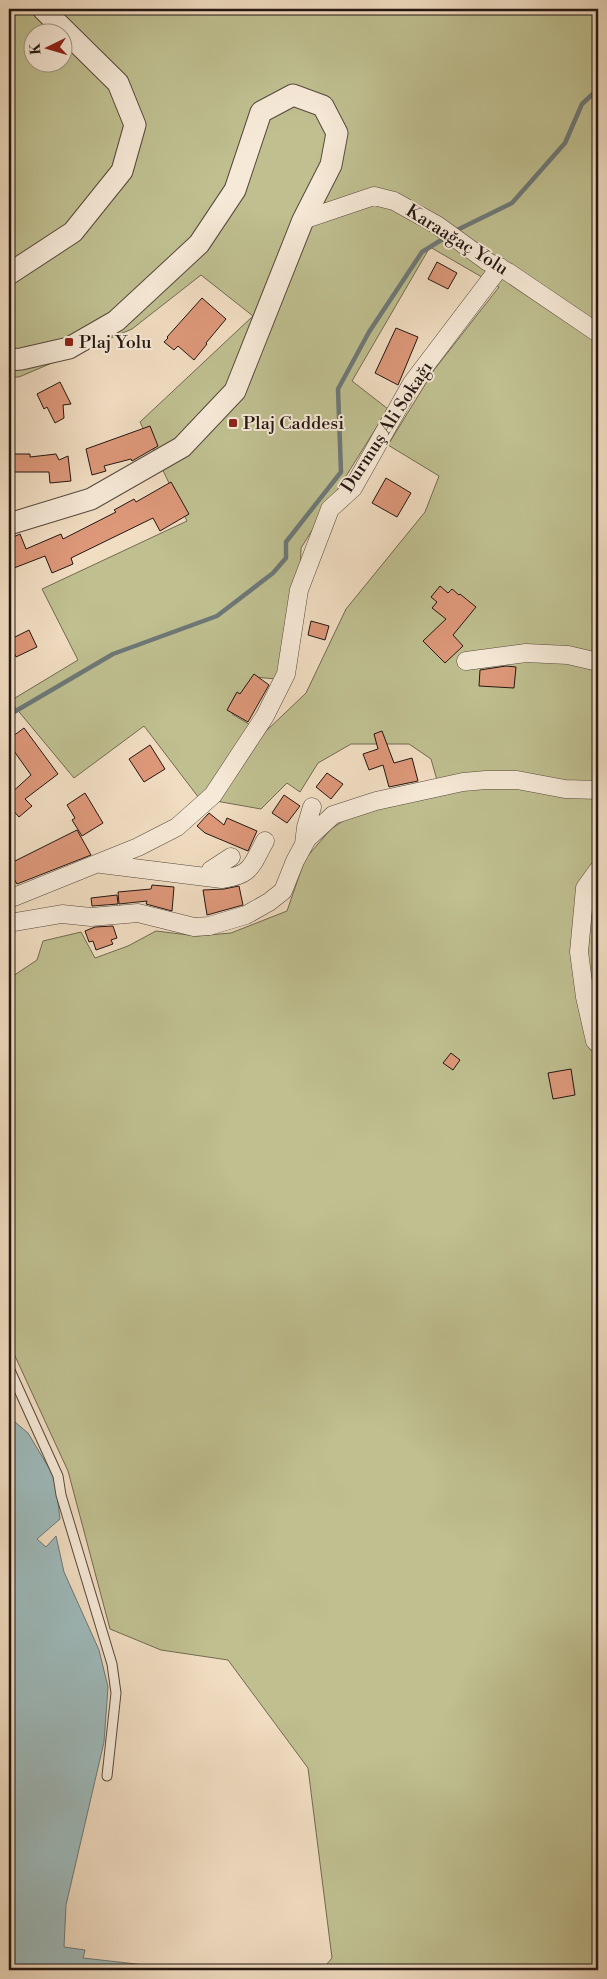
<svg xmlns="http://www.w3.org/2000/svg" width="607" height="1979" viewBox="0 0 607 1979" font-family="'Libre Bodoni',serif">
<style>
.green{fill:#bfbf90;stroke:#716a50;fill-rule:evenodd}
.water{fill:#9ebabb;stroke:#6d7877}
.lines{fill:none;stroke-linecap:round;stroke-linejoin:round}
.stream{stroke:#6d7877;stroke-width:4.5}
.building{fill:#dd987a;stroke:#231611}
.service-casing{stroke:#56483d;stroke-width:11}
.minor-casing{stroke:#56483d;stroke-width:19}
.tertiary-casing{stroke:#56483d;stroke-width:23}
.service{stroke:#f6e9d7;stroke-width:9}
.minor{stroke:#f6e9d7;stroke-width:18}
.tertiary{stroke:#f6e9d7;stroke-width:21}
.poi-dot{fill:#8f2418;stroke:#f6e9d7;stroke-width:2}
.labels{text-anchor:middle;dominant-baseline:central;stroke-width:4;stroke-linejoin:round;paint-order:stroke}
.street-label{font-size:18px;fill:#231611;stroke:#f6e9d7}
.poi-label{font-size:18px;fill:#231611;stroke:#f6e9d7;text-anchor:start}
</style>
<rect width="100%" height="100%" fill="#f1ddc2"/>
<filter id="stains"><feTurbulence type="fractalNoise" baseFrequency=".004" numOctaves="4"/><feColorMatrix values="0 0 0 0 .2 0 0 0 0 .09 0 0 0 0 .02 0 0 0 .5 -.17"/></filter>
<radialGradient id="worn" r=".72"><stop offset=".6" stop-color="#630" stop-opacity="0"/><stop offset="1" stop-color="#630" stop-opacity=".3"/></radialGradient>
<path class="green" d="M9 9H598V1970H322L332 1958 308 1768 228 1660 161 1650 110 1629 68 1471 9 1343V971L13 976 37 960 43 941 81 932 95 958 128 946 156 931 197 936 231 933 287 911 305 859 331 829 355 813 441 794 431 759 409 744H351L318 763 300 792 287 783 261 809 199 798 144 726 74 778 10 701 78 660 42 589 187 521 140 422 253 316 201 275 132 329 19 377H9ZM32 32H62V62H32ZM430 247 499 287 434 370 388 445 439 476 425 512 346 609 306 693 264 733 232 714 254 677 276 679 300 584 301 548 388 409 352 381Z"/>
<path class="water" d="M9 1417 28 1433 55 1478 60 1519 37 1539 46 1547 56 1536 64 1572 99 1650 108 1687 104 1742 66 1905 64 1947 85 1950 83 1958 145 1965 144 1970H9Z"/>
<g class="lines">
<path class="stream" d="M453 232 512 203 565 143 582 104 598 89
M9 715 113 654 217 616 273 573 286 558V542L341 472 338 389 369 332 422 252 446 237"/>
</g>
<path class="building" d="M437 262 457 273 448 289 428 279Z
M202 298 226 319 206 343 207 344 194 360 178 346 174 350 164 342 168 338 167 337Z
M396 328 418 337 398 385 375 373Z
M60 382 71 404 63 405 64 418 55 423 47 407 44 409 37 394Z
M150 426 158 446 132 461 131 459 104 466 106 471 92 475 86 449Z
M9 454H30V457L56 454 59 460 68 456 71 481 50 483 49 472H9Z
M386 478 411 493 397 517 372 503Z
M171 482 189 514 160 531 153 518 71 558 73 564 52 573 45 556 14 568V567L9 568V539L20 534 26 549 61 534 63 539 116 512 114 510 134 499 136 502Z
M440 586 448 593 452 589 459 595 460 594 476 607 453 635 463 646 445 663 423 641 446 619 432 608 437 602 431 597Z
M311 621 329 626 325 640 308 635Z
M29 630 37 647 16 657 9 640Z
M506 666 516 667 514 688 479 686 480 670Z
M254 674 269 685 248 722 227 710 237 692 240 694Z
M24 728 58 774 25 799 32 806 19 817 9 806V795L31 775 9 744V739Z
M382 731 394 763 412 758 418 781 389 787 383 765 369 770 363 754 378 749 374 734Z
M150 745 165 769 144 782 129 759Z
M327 773 343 784 331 799 316 787Z
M85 793 103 823 82 836 72 820 75 818 67 805Z
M284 795 300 806 287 823 272 813Z
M209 813 224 825 227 818 257 831 248 851 205 833 197 826Z
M77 830 91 855 17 884 9 870V864Z
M152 885 174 887 172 911 146 904 147 901 119 904 118 892 151 889Z
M239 886 243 905 207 915 203 890 224 889Z
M117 895 118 904 92 906 91 898Z
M113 926 117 938 111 940 113 944 96 950 93 941 89 942 85 931 95 927Z
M451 1053 460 1060 453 1070 443 1063Z
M571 1069 575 1095 553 1099 548 1073Z"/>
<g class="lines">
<g class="service-casing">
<path id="service" d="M9 1368 58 1476 61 1495 112 1664 116 1693 107 1776"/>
</g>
<g class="minor-casing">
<path id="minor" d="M303 220 374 196 394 201 437 225 488 262 508 272 598 333
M466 661 526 653 568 655 598 662
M304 844 306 827 312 807
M101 864 222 879C252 875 251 866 265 841
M598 870 585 888 579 952 585 997 595 1041 598 1044
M207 877 211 870 231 857
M9 899 138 847 177 827 213 795 265 716 286 674 299 590 330 509 353 488 412 383 500 267
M9 923 62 914 91 917 138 913 194 927 209 926 246 915 269 902 283 891 295 861 307 839 333 815 376 801 463 782 486 780H517L565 789 598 790"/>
</g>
<g class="tertiary-casing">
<path id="tertiary" d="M9 274 73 232 122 171 135 125 118 83 43 9
M9 360 21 359 69 348 116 321 199 244 235 190 261 112 293 95 323 106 337 133 331 165 303 220 235 391 182 447 91 499 9 524"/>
</g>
<use href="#service" class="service"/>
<use href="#minor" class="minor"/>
<use href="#tertiary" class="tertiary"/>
</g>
<g class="poi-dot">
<rect x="64" y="337" width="10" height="10" rx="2.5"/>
<rect x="228" y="418" width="10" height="10" rx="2.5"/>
</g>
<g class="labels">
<g class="street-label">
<text transform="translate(457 240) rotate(32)">Karaağaç Yolu</text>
<text transform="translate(387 427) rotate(-57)">Durmuş Ali Sokağı</text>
</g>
<g class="poi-label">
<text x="79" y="342">Plaj Yolu</text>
<text x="243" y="423">Plaj Caddesi</text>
</g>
</g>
<rect width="607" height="1979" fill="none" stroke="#f1ddc2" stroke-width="30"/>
<rect x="10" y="10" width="587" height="1959" fill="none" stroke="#231611" stroke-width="2.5"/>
<rect x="15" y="15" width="577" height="1949" fill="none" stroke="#231611"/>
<g transform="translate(48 48) rotate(265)"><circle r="24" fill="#f6e9d7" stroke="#a29588"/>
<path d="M0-4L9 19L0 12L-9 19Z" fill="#8f2418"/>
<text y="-8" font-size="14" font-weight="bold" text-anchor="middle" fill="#231611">K</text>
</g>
<rect width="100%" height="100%" filter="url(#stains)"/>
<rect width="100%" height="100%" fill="url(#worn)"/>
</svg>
